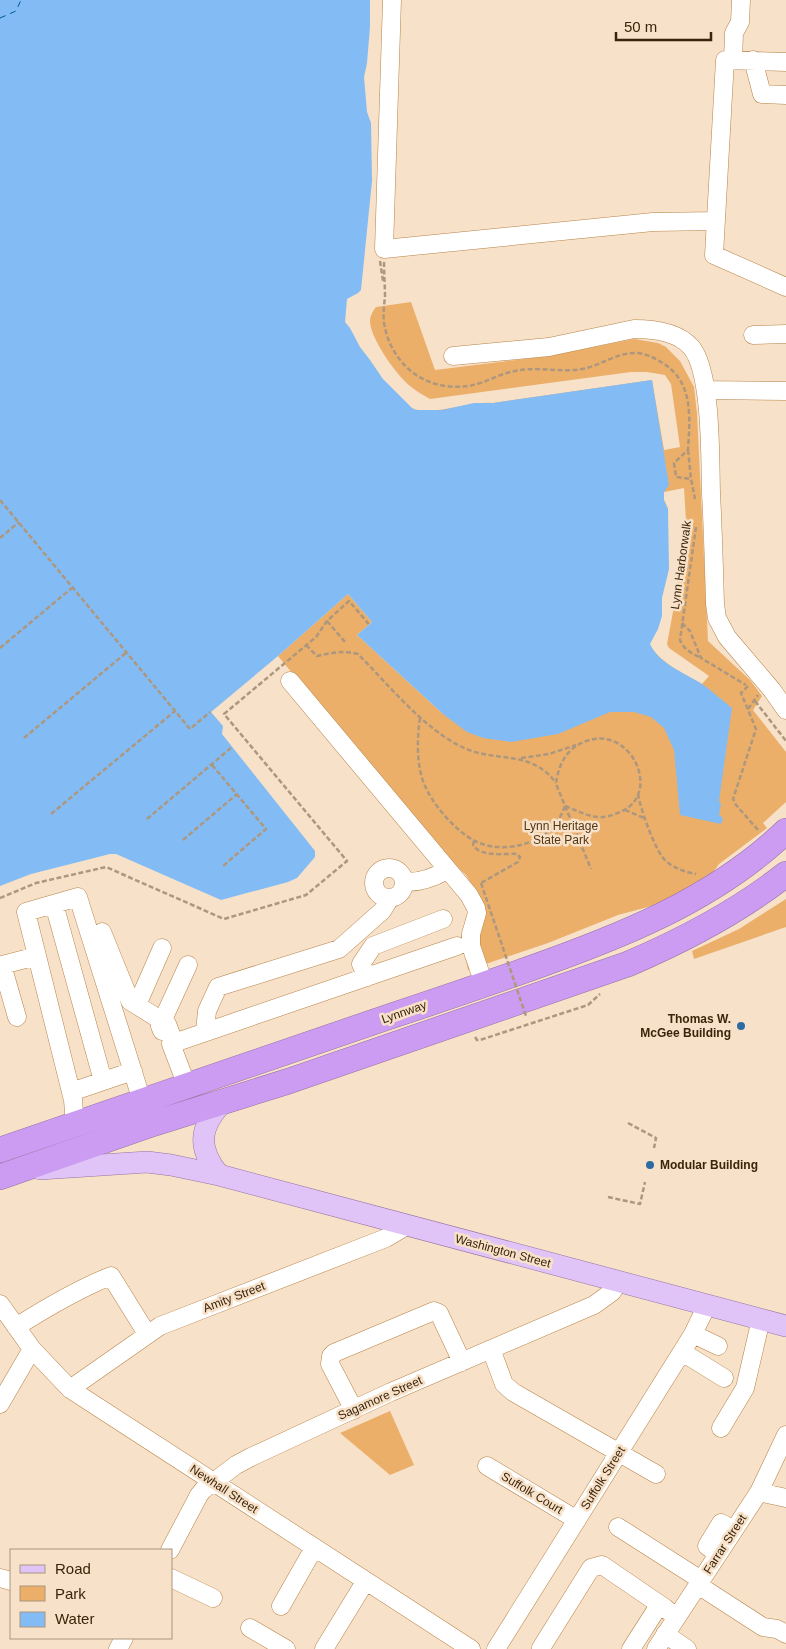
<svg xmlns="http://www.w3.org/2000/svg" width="786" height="1649" viewBox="0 0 786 1649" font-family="Arial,sans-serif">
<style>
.green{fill:#ebaf6a}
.water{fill:#83bcf4}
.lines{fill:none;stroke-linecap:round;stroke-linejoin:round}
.ferry{stroke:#005896;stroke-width:1;stroke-dasharray:6 5;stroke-linecap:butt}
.minor-casing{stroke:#b78346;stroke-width:19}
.major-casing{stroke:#9872a1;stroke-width:22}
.highway-casing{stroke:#9872a1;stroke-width:26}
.path{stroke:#ad977e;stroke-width:2.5;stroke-dasharray:5 2.5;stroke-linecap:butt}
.minor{stroke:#fff;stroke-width:18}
.major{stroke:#e0c4f7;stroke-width:21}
.highway{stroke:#cb9cf2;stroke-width:25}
.path-bridge{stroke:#ad977e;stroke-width:2.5;stroke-dasharray:5 2.5;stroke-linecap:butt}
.poi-dot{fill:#2e6ba2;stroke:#f7e1c9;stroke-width:2}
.labels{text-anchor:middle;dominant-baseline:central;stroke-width:5;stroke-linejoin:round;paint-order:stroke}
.street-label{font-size:12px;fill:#3a240a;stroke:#f7e1c9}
.park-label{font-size:12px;fill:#533816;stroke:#f7e1c9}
.poi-label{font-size:12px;font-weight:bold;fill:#3a240a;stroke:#f7e1c9;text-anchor:end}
</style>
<rect width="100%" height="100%" fill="#f7e1c9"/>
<path class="green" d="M411 302 435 370 549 356 634 339 658 343 666 347 680 361 694 387 697 413 708 641 750 680 762 696 753 710 786 752V802L763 823 767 828 719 864 712 874 659 904 618 915 548 943 468 970 461 938 463 930 479 897 466 875 437 848 278 656 348 594 372 622 357 635 443 714 651 647C662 664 685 674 702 684L709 676 669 648 667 644 687 537 684 488 664 492V500L668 509 618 506 412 408C432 417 468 401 493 403L652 380 664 450 680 447 671 384 665 375 647 372H631L430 399C423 395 416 391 410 386 397 376 370 338 370 321 370 316 373 311 376 307Z
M786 899V927L694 959 692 951 739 929Z
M390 1411 414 1465 390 1475 340 1433Z"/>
<path class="water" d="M0 0H370V27L367 63 364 77 367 112 371 123 372 181 361 290 358 293 347 299 345 322 350 328 360 347 370 360 383 379 412 408 416 410H442L474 403H493L652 380 669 485 664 492V500L668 509 669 569 662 598V616L658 629 650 644C659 664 685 673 702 684 712 691 722 700 732 708L719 801 721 804 719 815 723 818 721 824 680 815 674 750 664 728 651 717 634 712H610L558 734 511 742 483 738 467 732 443 714 357 635 372 622 348 594 278 656 211 712 223 726 222 734 315 851V857L297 878 288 882 221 900 116 854H110L31 874 0 886Z"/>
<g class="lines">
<path class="ferry" d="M0 18 16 11 21 0"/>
<g class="minor-casing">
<path id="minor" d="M392 0 384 249 653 222 716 221
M733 60 734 33 740 22 741 0
M753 60 762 94 786 95
M786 62 725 60 714 255 786 287
M753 335 786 334
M453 356 549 347 634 329C653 329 678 332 691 347 712 371 710 460 711 493 713 530 714 567 715 604L717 618 727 637 772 690 786 710
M706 390 786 391
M290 681 469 895 476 908 477 913 471 934V946L484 984
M374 883a15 15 0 1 1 30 0a15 15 0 1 1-30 0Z
M404 882C420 883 433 878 447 870
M54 904 103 1081
M102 932 130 1001 167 1024 172 1037 171 1044
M367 977 361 964 373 946 443 919
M137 1005 162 948
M17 1017 2 965 37 956
M162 1031 160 1026 188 965
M205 1032 207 1011 218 987 339 949 382 911 387 903V898
M187 1086 171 1044 457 946
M71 1092 133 1071
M75 1124 73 1100 26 912 78 897 142 1101
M0 1304 32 1349 70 1389 471 1649
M16 1327C46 1308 78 1289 111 1276L147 1334
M693 1334 718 1346
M491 1349 504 1384 513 1392 656 1474
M682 1352 724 1378
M70 1389 160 1326 386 1238 408 1225
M0 1404 32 1349
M354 1410 330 1364 331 1356 334 1353 434 1311 439 1313 462 1362
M721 1428 745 1388 761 1319
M487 1466 577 1520
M759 1492 786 1498
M618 1527 701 1580
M170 1550 199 1495 203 1490 236 1465 251 1457 391 1392 594 1305 612 1292 619 1281
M718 1554 707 1546 721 1523 734 1530
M0 1578 11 1581
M171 1578 213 1598
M698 1585 763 1627 777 1629 786 1634
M281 1606 314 1548
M250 1628 286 1649
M665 1634 687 1649
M541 1648 591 1568 602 1565 665 1608
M118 1649 124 1638
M324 1649 365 1582
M496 1649 693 1334 707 1305
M631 1649 656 1610 665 1608 672 1614
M656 1649 759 1492 786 1435"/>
</g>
<g class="major-casing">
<path id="major" d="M40 1169 147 1162 171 1165 219 1175 786 1326
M219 1175C197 1148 199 1127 223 1102"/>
</g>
<g class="highway-casing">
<path id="highway" d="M0 1150C131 1105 262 1060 394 1015 437 1001 480 986 523 971 617 938 713 901 786 831
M0 1177 152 1124 289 1081 628 964C684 940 738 912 786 874"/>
</g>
<path class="path" d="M380 261 383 281
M384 262C384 274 385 285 385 297 384 305 383 314 384 323 391 365 426 392 468 386 484 384 498 374 515 371 537 366 560 373 582 369 600 366 614 354 633 353 642 352 653 357 661 362 694 381 690 417 688 450L674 463 676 477 691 479
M688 450 691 479 695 499
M0 500 190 729 210 712
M696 527 680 640C683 649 693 654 701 658
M0 538 19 522
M327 621 345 642 347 641
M682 623 690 631 701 658 746 685
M306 645 317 656C331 653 343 650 358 654 389 685 430 737 472 751 503 761 533 752 556 783
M0 648 73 587
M748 686 741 693 756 729 733 799 736 805 758 830
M755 701 786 741
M748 709 758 695
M420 718C417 739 416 766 425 786 434 806 454 829 473 840 496 853 533 848 551 828 558 822 562 814 565 806
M24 738 127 652
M521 758 549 754 576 745
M212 765 266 829 223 866
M638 794C640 808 656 854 667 862 676 869 686 872 696 874
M565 806C576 810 586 816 598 817 605 818 613 815 620 812 664 794 630 722 584 742 566 749 558 766 556 784L591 869
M625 810 644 818
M51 814 175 711
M147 819 232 747
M183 840 237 794
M474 841 473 845C482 858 504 853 517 854L520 857 518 862 481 883
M0 898 36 883 106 867 224 919 306 895 347 861 224 714 316 637 327 621 349 601 368 623 366 624
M475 1037 477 1040H480L588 1005 600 994
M628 1123 656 1138 654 1148
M608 1197 640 1204 645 1182"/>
<use href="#minor" class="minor"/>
<use href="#major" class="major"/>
<use href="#highway" class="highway"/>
<path class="path-bridge" d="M481 883 526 1016"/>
</g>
<g class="poi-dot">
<circle cx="741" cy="1026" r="5"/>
<circle cx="650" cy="1165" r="5"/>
</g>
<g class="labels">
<g class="street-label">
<text transform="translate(681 565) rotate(-82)">Lynn Harborwalk</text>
<text transform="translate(404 1012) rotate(-19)">Lynnway</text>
<text transform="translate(503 1251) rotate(15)">Washington Street</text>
<text transform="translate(234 1297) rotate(-21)">Amity Street</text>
<text transform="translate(380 1398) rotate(-24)">Sagamore Street</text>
<text transform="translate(603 1478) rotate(-58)">Suffolk Street</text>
<text transform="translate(224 1489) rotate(33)">Newhall Street</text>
<text transform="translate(532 1493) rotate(31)">Suffolk Court</text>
<text transform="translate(725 1544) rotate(-57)">Farrar Street</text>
</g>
<g class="park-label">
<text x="561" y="826">Lynn Heritage<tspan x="561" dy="14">State Park</tspan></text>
</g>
<g class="poi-label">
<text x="731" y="1019">Thomas W.<tspan x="731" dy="14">McGee Building</tspan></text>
<text x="660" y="1165" text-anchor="start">Modular Building</text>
</g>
</g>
<rect x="10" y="1549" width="162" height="90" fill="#f7e1c9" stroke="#ab957d"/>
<rect x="20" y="1565" width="25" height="8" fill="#e0c4f7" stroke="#ab957d"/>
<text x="55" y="1574" font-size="15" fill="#3a240a">Road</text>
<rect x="20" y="1586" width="25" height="15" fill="#ebaf6a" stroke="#ab957d"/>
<text x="55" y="1599" font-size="15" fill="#3a240a">Park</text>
<rect x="20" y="1612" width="25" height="15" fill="#83bcf4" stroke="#ab957d"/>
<text x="55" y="1624" font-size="15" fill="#3a240a">Water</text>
<path d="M616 32v8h95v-8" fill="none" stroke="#3a240a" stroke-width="2.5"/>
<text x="624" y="32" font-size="15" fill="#3a240a" stroke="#f7e1c9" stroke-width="4" paint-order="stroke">50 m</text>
</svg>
